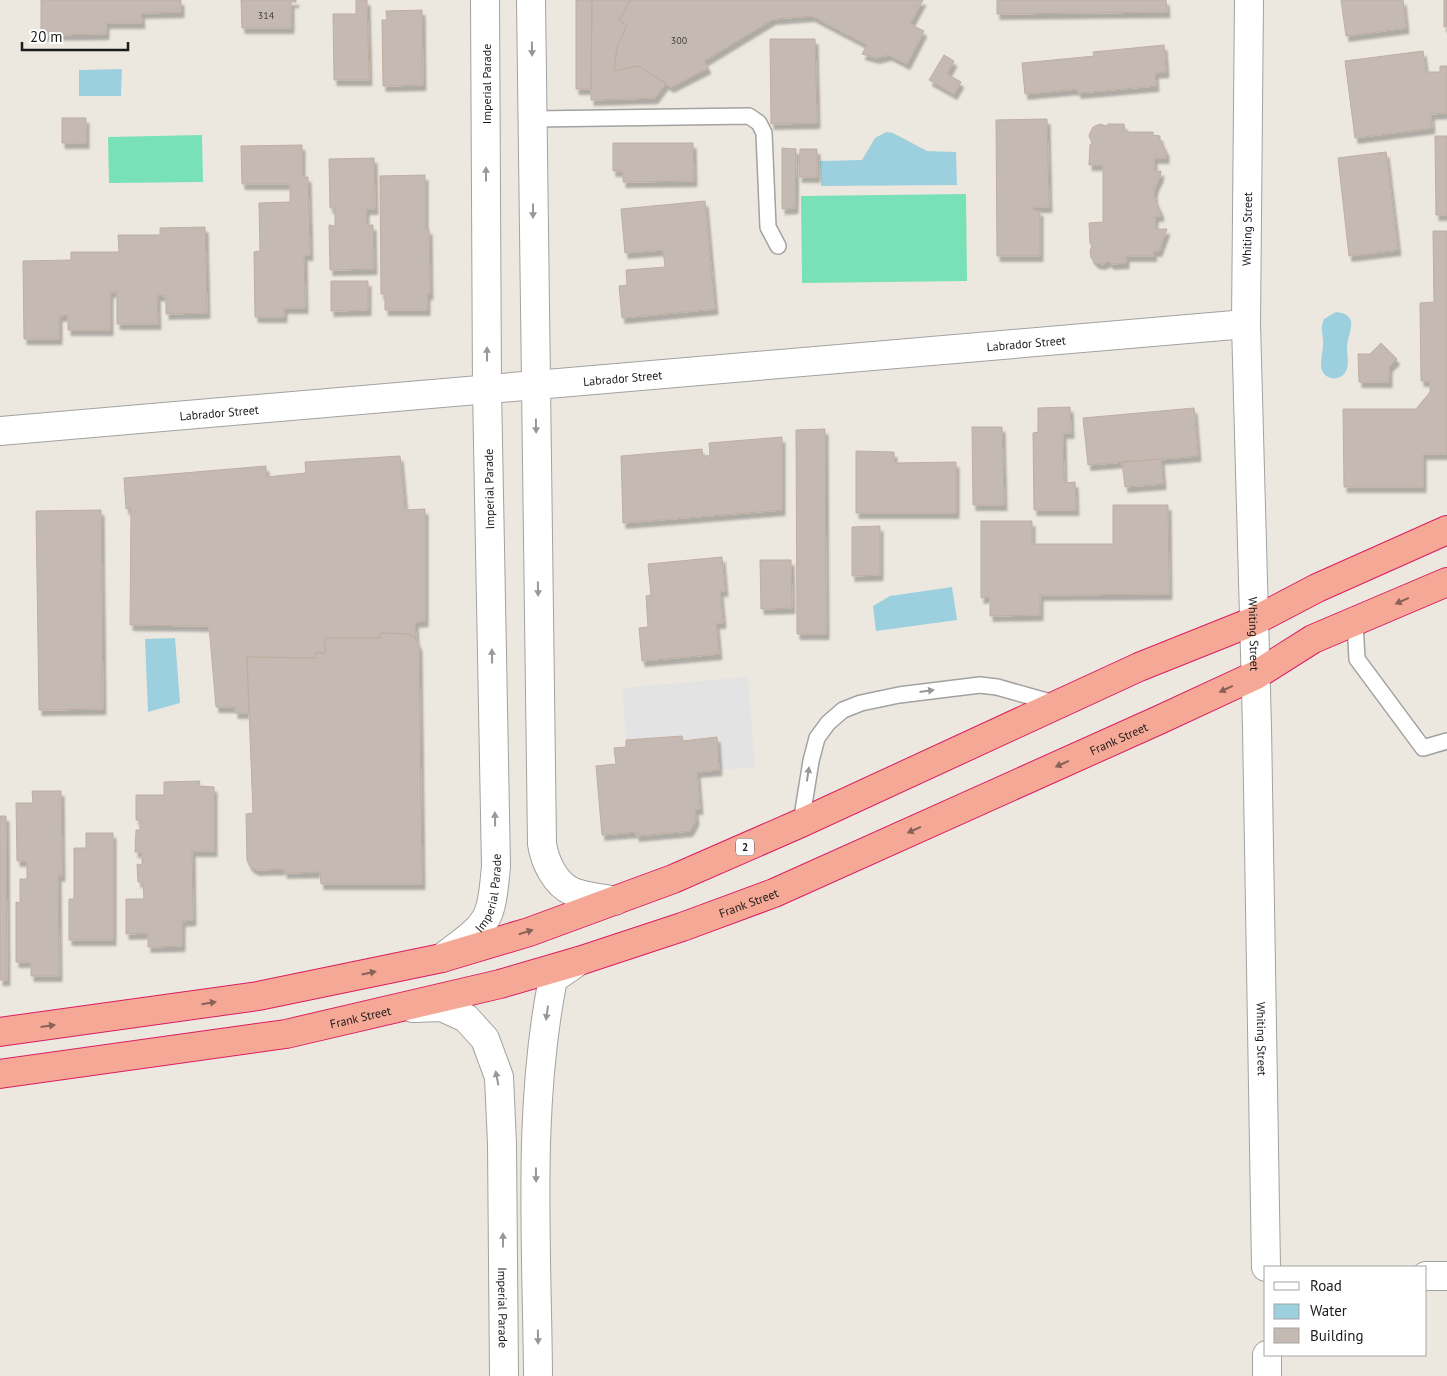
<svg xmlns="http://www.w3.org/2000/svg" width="1447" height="1376" viewBox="0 0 1447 1376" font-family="'PT Sans',sans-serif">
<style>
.pitch{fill:#79e1b7}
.parking{fill:#e3e3e3}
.water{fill:#9dd0de}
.building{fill:#c5bab3;stroke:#bfaea1;filter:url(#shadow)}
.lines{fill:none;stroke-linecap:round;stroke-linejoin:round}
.service-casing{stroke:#a2a2a2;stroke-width:18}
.minor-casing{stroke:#a2a2a2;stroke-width:30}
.trunk-casing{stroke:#dc1c61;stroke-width:30}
.service{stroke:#fff;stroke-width:15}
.minor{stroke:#fff;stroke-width:28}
.trunk{stroke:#f4a895;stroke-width:28}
.oneway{fill:#989898}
.oneway2{fill:#886258}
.labels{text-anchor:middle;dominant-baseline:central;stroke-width:5;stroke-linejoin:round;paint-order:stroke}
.number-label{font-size:10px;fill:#464341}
.shield{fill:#fff;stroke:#5f5f5f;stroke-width:1}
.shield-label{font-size:11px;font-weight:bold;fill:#1b1b1b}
.street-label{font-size:12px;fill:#1b1b1b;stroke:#fff}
</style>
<defs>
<filter id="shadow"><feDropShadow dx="3" dy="5.5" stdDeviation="1" flood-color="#0004"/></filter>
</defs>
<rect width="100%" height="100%" fill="#ede8df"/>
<path class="pitch" d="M202 135 203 182 109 183 108 137Z
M966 194 967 281 802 283 801 196Z"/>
<path class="parking" d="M748 677 755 767 719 770 716 738 683 741 682 736 626 740 622 688Z"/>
<path class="water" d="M122 69 121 96H79V70Z
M886 132 893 133 927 151 956 152 957 185 821 186 820 161 862 160 875 138Z
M1336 312C1361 315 1348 331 1347 347 1347 357 1351 369 1342 376 1338 378 1335 379 1331 378 1315 374 1323 355 1323 345 1324 334 1319 330 1324 319Z
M952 587 957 620 876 631 873 606 890 596Z
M175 638 180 703 148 712 145 639Z"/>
<path class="building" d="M41 0H181V12L141 13 142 23H106V34L41 35Z
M241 0H296V2H291V28H242Z
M356 0H367L369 80H334L333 14H356Z
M576 0H592L591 89H576Z
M592 0H630L619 21 627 25 617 47 614 71 638 66 666 83 655 98 591 100Z
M630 0H923L910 24 924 31 907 64 889 55 876 58 862 54 867 45 812 16 773 19 704 61 708 68 671 87 638 66 614 71 617 47 627 25 619 21Z
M997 0H1166L1167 12 997 14Z
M1341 0H1403L1406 28 1346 36Z
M1444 0H1447V26L1444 27Z
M422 10 423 85 383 86 382 20H387L386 11Z
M770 39H815L817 123 771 124Z
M1164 45 1166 72 1155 73 1156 86 1078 93 1077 89 1025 94 1022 63 1094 56 1093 52Z
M1423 51 1426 72H1440V66H1447V113L1431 114 1432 128 1355 138 1345 61Z
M944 55 954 61 947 74 961 82 954 94 929 80Z
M62 118H86V143H62Z
M1047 119 1049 207H1032V210L1040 211V256H997L996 120Z
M1100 124 1106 126 1108 124H1124L1125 132H1153V135L1160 136V140L1166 151V158H1154V171H1161L1160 177 1155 187 1154 194 1155 200 1160 210 1161 216H1155V229H1167L1159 251H1153L1154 256H1126V263L1111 264 1108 261 1103 264 1096 263 1091 258 1090 251 1092 246 1090 243 1089 223 1103 222V165H1089L1090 145 1092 143 1089 136 1090 133 1093 127Z
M1435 136H1447V215H1436Z
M613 143H693L694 181 623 182V171H613Z
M302 145V177H308L310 255H304L305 308H284V317H255L254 252 260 251 259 203 290 202V184H242L241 146Z
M782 148 796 149 795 208 782 209Z
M800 149H817V177H799Z
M1386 152 1398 250 1349 256 1338 158Z
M374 158 375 209H366V225H373L374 269 330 270 329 225 335 226V208H330L329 159Z
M425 175V229H429L430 294H427V310H385V294H381L380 176Z
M705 201 715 309 622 318 619 286 627 285 626 270 665 267 663 250 625 253 621 209Z
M205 227 207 313 166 314V296L157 295 158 324H117V292H110V330H68V315L59 316V339H24L23 261 71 260V252H119L118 235H160V228Z
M1433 231H1447V454H1423V487H1344L1343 409H1416L1430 392V381H1421L1420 303 1434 302Z
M331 281H368V310L331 311Z
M1381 343 1397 359 1389 367V382H1359L1358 354H1370Z
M1070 407 1071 433H1063L1064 483 1075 482 1076 510H1034L1033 433 1038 432V408Z
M1194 408 1198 456 1088 465 1083 418Z
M972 427H1002L1004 505H973Z
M825 429 826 634H797L796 430Z
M782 437V510L623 523 621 456 702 449 703 457 710 455 709 443Z
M856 451 894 452V463L956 462V513H856Z
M400 456 405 510 425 509V621L415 622 416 639 409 634 381 633 380 638H325V653H315L316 658 247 657 249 713H235V707H216L209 626 130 625 131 508 126 509 124 478 266 466V477L306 473 305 462Z
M1161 459 1163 484 1125 487 1122 462Z
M1113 505H1168L1169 594 1040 595V615L990 616V597L981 598V521H1032V544H1113Z
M101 510 103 709 39 710 36 511Z
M880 526V575L852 576V527Z
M722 557 725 591H720L723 623H716L719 654 642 661 639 628 648 627 646 596 651 595 648 564Z
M760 560H791L792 608 761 609Z
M381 633 409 634 416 639 419 646 422 884H321L320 872 284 873 285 869 257 870 252 868 249 865 247 860 246 814 253 813 247 657 316 658 315 653H325V638H380Z
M682 736 683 741 717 737 719 770 697 772 700 809H695L696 820 690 831 636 836V832L602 835 596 766 616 764 614 748 626 747V740Z
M200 781 199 786 214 787V851H192L193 920 182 921V946L148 947V933L126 934V899H144L143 882H138L137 864 142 865V852H135L136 830H140V820H136V795H164V782Z
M32 791H61L62 876 58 875 59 976H31V962H16V902L20 903V879H27V861H17L16 803H33Z
M0 816H6L7 980H0Z
M86 833H113V940H69V899H74V848H86Z"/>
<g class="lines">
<g class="service-casing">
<path id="service" d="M533 119 749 116 759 123 764 133 768 227 778 246
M1355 622 1357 659 1423 748 1447 741
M801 823 811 761 817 738 828 723 843 710 861 703 899 695 980 685 997 687 1057 704"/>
</g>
<g class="minor-casing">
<g id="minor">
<path d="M531 0 542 844C545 862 555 884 573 892 586 897 602 898 615 901"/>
<path id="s1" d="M1249 0 1246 324 1257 727 1266 1267"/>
<path id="s2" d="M0 431 1246 324"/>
<path id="s3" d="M442 958C457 945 480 933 488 914 494 900 494 883 496 867L487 389 485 0"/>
<path id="s4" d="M413 1008 442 1007 466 1018 485 1039 499 1077 502 1144 504 1376"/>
<path d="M1426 1276H1447"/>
<path d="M538 1376C537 1245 527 1108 553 979L579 961"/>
<path d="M1267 1376V1355"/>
</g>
</g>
<g class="trunk-casing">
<g id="trunk">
<path d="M0 1032 258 996 442 958 529 932 673 879 801 823 1139 667 1254 621 1317 588 1447 530"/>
<path id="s5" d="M0 1074 286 1034 500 984 579 961 682 927 774 893 1159 720 1256 675 1313 639 1447 582"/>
</g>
</g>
<use href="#service" class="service"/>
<use href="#minor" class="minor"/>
<use href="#trunk" class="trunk"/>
</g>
<defs><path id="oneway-solid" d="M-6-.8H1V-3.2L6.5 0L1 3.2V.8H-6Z" transform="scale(1.25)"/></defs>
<g class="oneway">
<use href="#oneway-solid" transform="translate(532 49) rotate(89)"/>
<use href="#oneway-solid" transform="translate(486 174) rotate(-90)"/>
<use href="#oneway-solid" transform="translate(533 211) rotate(90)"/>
<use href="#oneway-solid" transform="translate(487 354) rotate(-90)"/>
<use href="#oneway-solid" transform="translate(536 426) rotate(89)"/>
<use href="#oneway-solid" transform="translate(538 589) rotate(89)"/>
<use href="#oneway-solid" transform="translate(492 656) rotate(-91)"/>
<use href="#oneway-solid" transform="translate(927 691) rotate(-8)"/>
<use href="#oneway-solid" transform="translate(808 774) rotate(-81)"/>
<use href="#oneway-solid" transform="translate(495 819) rotate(-91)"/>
<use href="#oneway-solid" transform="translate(547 1013) rotate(98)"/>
<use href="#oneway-solid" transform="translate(497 1078) rotate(-101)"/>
<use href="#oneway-solid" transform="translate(536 1175) rotate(89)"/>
<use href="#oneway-solid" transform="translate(503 1240) rotate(-90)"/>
<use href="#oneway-solid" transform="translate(538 1337) rotate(89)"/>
</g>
<g class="oneway2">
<use href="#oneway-solid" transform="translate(1402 601) rotate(156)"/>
<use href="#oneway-solid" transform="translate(1226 689) rotate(155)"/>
<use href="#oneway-solid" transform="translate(1062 764) rotate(156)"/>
<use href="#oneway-solid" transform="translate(914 830) rotate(156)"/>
<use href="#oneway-solid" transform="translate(526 932) rotate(-18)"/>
<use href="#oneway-solid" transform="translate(369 973) rotate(-12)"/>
<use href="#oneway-solid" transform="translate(209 1003) rotate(-9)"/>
<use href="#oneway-solid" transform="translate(48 1026) rotate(-8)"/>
</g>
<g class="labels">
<g class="number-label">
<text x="266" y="15">314</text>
<text x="679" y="40">300</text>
</g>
<rect class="shield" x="736" y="838.5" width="18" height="17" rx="4"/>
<g class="shield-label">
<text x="745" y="847">2</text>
</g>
<g class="street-label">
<text transform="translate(486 84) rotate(-90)">Imperial Parade</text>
<text transform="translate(1247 229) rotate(-89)">Whiting Street</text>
<text stroke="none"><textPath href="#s2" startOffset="1030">Labrador Street</textPath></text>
<text stroke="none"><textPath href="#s2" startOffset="625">Labrador Street</textPath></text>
<text stroke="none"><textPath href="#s2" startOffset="220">Labrador Street</textPath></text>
<text transform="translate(489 489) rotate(-91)">Imperial Parade</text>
<text stroke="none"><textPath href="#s1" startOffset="634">Whiting Street</textPath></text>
<text stroke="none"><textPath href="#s5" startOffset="1175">Frank Street</textPath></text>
<text stroke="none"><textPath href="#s3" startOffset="85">Imperial Parade</textPath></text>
<text stroke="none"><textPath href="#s5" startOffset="770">Frank Street</textPath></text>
<text stroke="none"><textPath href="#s5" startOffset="365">Frank Street</textPath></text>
<text stroke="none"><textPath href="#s1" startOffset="1039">Whiting Street</textPath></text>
<text stroke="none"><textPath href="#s4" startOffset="355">Imperial Parade</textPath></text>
</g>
</g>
<rect x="1264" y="1266" width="162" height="90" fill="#ffffff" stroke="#a4a4a4"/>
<rect x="1274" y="1282" width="25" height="8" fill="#ffffff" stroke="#a4a4a4"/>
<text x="1310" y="1291" font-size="15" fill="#1b1b1b">Road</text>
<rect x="1274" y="1304" width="25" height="15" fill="#9dd0de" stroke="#a4a4a4"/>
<text x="1310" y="1316" font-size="15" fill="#1b1b1b">Water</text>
<rect x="1274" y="1328" width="25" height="15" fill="#c5bab3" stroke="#a4a4a4"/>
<text x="1310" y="1341" font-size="15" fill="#1b1b1b">Building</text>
<path d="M22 42v8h106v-8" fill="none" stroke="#1b1b1b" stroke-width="2.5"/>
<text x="30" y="42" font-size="15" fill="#1b1b1b" stroke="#ffffff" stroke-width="4" paint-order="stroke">20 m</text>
</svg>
